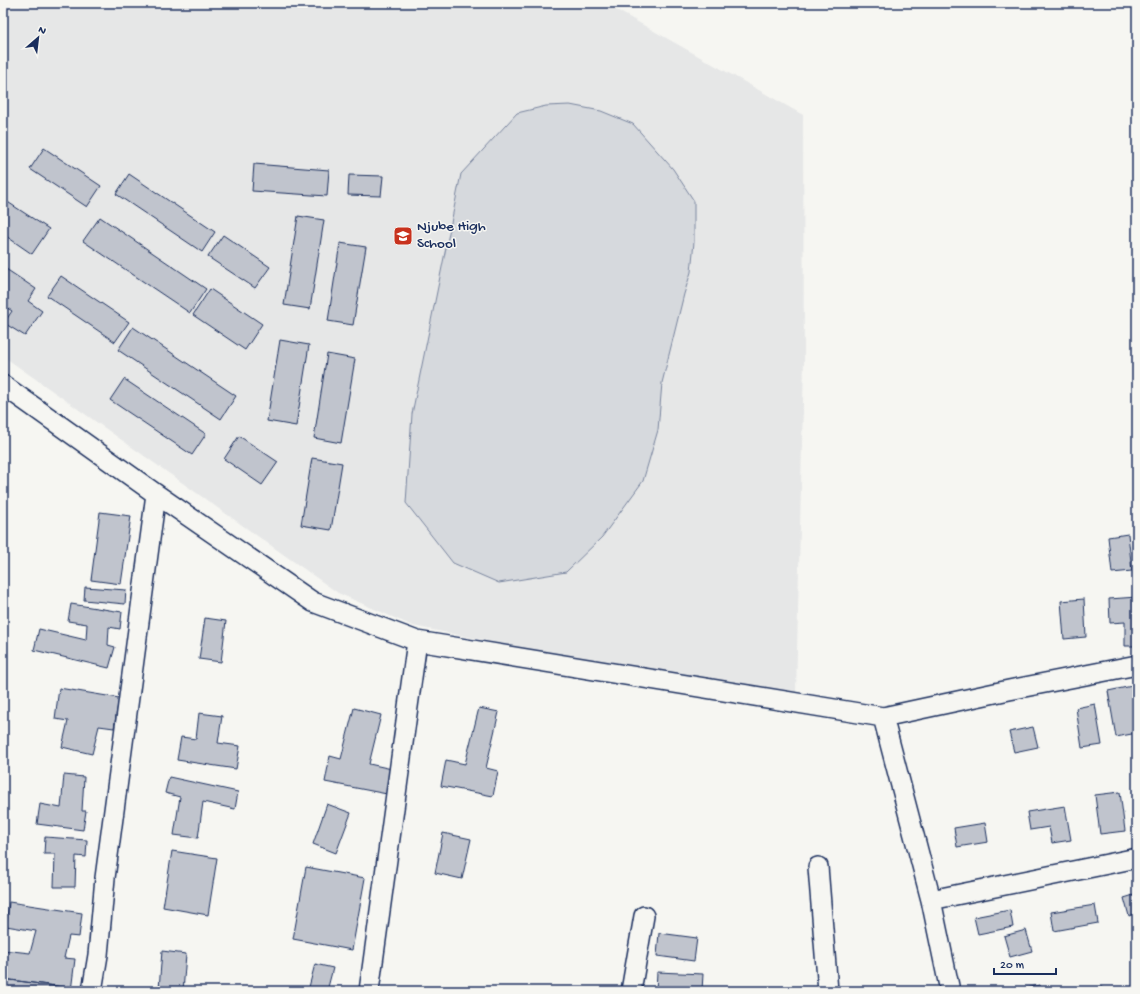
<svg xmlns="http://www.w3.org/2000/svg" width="1140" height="994" viewBox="0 0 1140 994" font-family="'Gochi Hand',sans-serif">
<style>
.built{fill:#e6e7e7}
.green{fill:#d6d9dd;stroke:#78849e}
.building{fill:#c0c4cd;stroke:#1b2f5e}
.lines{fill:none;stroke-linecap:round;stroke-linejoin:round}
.minor-casing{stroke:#1b2f5e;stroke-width:22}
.minor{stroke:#f6f6f2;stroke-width:19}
.labels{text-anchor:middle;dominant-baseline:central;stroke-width:3;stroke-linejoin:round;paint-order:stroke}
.poi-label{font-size:15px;fill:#1b2f5e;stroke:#f6f6f2;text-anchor:start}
</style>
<rect width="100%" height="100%" fill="#f6f6f2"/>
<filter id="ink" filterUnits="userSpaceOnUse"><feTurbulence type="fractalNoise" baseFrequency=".025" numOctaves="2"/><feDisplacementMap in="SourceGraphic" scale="8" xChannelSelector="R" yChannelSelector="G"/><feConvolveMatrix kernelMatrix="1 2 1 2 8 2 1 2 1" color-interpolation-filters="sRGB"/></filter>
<g filter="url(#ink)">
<path class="built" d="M3 3H604L803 115 804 362 796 693 568 657 413 626 338 593 3 356Z"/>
<path class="green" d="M570 105 601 111 633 124 673 169 694 201V242L691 272 684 294 662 383 658 430 643 481 602 537 566 572 499 583 453 563 406 503 412 414 461 174 517 113 546 106Z"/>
<path class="building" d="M44 148 101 186 87 207 30 169Z
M254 164 329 170 327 196 252 191Z
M129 174 215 232 202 252 116 194Z
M349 175 383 176 381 196 348 195Z
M3 199 49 229 32 254 3 234Z
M298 216 324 220 310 309 284 305Z
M100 217 206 289 190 313 83 241Z
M223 235 270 267 255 288 208 257Z
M340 243 366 247 353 325 328 321Z
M3 267 36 289 28 301 42 311 25 336 4 323 12 311 3 305Z
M61 276 129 322 115 342 47 296Z
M210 289 262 324 245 350 193 315Z
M133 327 236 396 221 419 118 350Z
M280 340 309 345 296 426 267 421Z
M327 354 355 359 341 443 314 438Z
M124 379 206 434 192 455 110 400Z
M239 436 278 462 262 485 224 459Z
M312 458 342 463 331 530 301 525Z
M100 512 131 516 121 584 91 580Z
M1128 534 1132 571 1112 573 1108 537Z
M85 587 126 590 125 604 84 600Z
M1137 597V646H1125V622L1110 623 1109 599Z
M1084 599 1086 637 1064 639 1061 601Z
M71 604 122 612 120 629 109 627 108 645 115 647 109 668 34 650 39 629 86 640 87 624 68 621Z
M205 618 226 621 221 662 199 659Z
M1137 685V733L1116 737 1108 691Z
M59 688 119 698 114 728 99 726 92 754 62 747 68 721 55 719Z
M1095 704 1102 745 1082 748 1076 708Z
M354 708 381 715 369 764 392 769 387 794 325 782 330 756 341 759Z
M479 708 499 712 486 768 498 771 493 796 441 786 446 760 465 764Z
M199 713 222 716 218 743 240 746 236 769 177 760 181 737 196 739Z
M1033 727 1038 747 1014 752 1009 732Z
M64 775 84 777 82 811H86L83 830 37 824 40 804 61 808Z
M169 777 238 792 235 809 203 802 198 838 174 835 180 797 165 793Z
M1120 792 1125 831 1100 834 1095 795Z
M327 804 351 813 336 853 313 844Z
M1065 806 1071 840 1052 843 1049 827 1030 830 1027 812Z
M985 823 988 842 957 847 954 828Z
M443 833 471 839 462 879 435 873Z
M45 837 87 840 86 857 76 856 75 887H54L55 854H44Z
M172 851 217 858 208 915 163 907Z
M306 867 365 878 352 950 293 939Z
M1137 894V913L1129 916 1124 898Z
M9 902 82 913 79 937 69 936 64 958 75 959 71 991 63 987 3 979V950L30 953 36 931 6 926Z
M1095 905 1098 923 1054 931 1051 912Z
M1010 910 1013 927 978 934 974 917Z
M1026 930 1032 951 1010 957 1004 936Z
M659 933 697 938 694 961 657 956Z
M162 951 186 954 183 991H147L148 987 159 989Z
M315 964 333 968 327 991H308Z
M657 972 703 974 702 991H656Z
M3 979 63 987 62 991H3Z
M1040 985 1041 991H1012V990Z
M1102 987 1103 991H1081Z"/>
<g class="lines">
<g class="minor-casing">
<path id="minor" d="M3 385 156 494 313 602 417 641 883 717 1009 690 1137 665
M883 717 931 900 950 991
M818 867 828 991
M931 900 1137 858
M92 991 98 955 105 878 156 494
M369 991 417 641
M631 991 644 916"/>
</g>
<use href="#minor" class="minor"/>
</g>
</g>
<defs>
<g id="school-square" transform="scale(1)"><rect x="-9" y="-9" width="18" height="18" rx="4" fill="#c8321e" stroke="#f6f6f2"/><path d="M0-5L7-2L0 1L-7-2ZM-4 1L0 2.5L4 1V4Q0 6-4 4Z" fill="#fff"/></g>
</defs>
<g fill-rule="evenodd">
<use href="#school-square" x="403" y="236"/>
</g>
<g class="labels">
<g class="poi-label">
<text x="417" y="227">Njube High<tspan x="417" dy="17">School</tspan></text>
</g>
</g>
<rect width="1140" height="994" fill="none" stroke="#f6f6f2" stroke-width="16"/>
<rect x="8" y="8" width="1124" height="978" fill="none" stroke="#1b2f5e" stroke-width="1.5" filter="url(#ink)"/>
<g transform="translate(38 38) rotate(28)" stroke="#f6f6f2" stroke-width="3" paint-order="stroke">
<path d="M0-3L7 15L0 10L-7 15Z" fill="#1b2f5e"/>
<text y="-6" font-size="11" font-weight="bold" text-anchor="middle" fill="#1b2f5e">N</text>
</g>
<path d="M994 968v6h62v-6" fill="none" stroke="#1b2f5e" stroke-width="2"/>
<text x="1000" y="968" font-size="12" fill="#1b2f5e" stroke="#f6f6f2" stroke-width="3" paint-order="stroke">20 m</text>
</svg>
